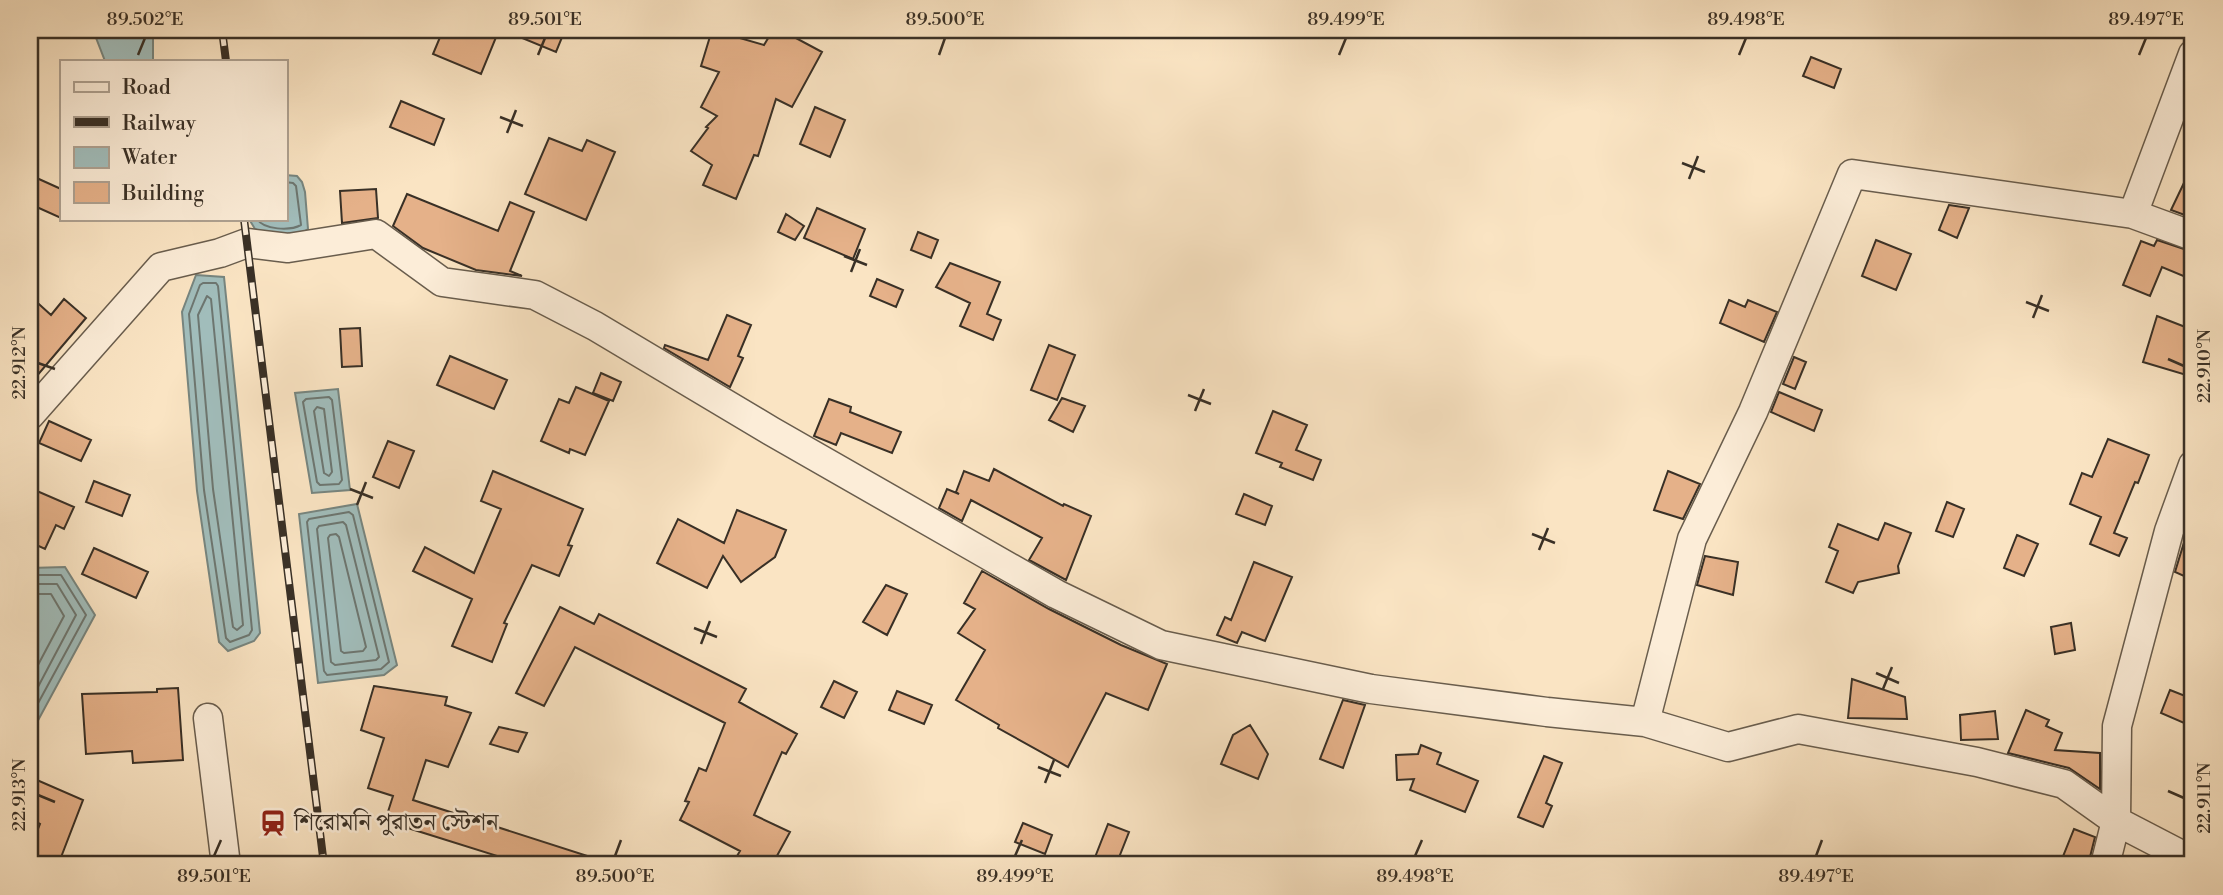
<svg xmlns="http://www.w3.org/2000/svg" width="2223" height="895" viewBox="0 0 2223 895" font-family="'Libre Bodoni','Noto Serif Bengali',serif">
<style>
.water{fill:#a1bdbb;stroke:#77857f;stroke-width:2}
.lines{fill:none;stroke-linecap:round;stroke-linejoin:round}
.shore{stroke:#6d7670;stroke-width:2}
.building{fill:#e5b189;stroke:#393026;stroke-width:2}
.minor-casing{stroke:#695d4d;stroke-width:31}
.minor{stroke:#fcedd8;stroke-width:28}
.rail-casing{stroke:#393026;stroke-width:8}
.rail{stroke:#fcedd8;stroke-width:5;stroke-dasharray:16;stroke-linecap:butt}
.ticks{fill:none;stroke:#393026;stroke-width:2.5}
.labels{text-anchor:middle;dominant-baseline:central;stroke-width:5;stroke-linejoin:round;paint-order:stroke}
.poi-label{font-size:24px;fill:#393026;stroke:#fcedd8;text-anchor:start}
.neatline{fill:none;stroke:#393026;stroke-width:2.5}
.ticks-label{font-size:18px;text-anchor:middle;fill:#393026}
</style>
<rect width="100%" height="100%" fill="#fae4c3"/>
<filter id="stains"><feTurbulence type="fractalNoise" baseFrequency=".00286" numOctaves="4"/><feColorMatrix values="0 0 0 0 .2 0 0 0 0 .09 0 0 0 0 .02 0 0 0 .5 -.17"/></filter>
<radialGradient id="worn" r=".72"><stop offset=".6" stop-color="#630" stop-opacity="0"/><stop offset="1" stop-color="#630" stop-opacity=".3"/></radialGradient>
<path class="water" d="M93 30H153V61H105Z
M285 175 297 176 302 182 305 192 308 229 299 235 267 234 255 229 249 219H285Z
M196 275 224 277 260 633 254 641 228 651 219 642 197 491 182 312Z
M338 389 350 490 312 493 295 393Z
M357 504 397 665 384 675 318 683 299 514Z
M65 567 95 615 35 726 30 724V568Z"/>
<g class="lines">
<path class="shore" d="M257 219C264 230 290 231 301 225L296 186 293 183 285 182
M203 283H216L218 286 252 630 249 635 230 642 226 638 204 490 189 314 200 285Z
M207 296 211 299 243 625 237 630 233 627 213 489 198 315Z
M329 397 332 400 342 480 339 484 320 485 317 482 303 402 306 399Z
M317 407 324 409 332 472 329 476 324 473 314 411Z
M349 512 353 515 389 662 381 669 327 675 324 671 307 522 309 519Z
M343 522 346 525 379 657 376 660 335 665 331 662 317 529 319 526Z
M336 534 339 537 366 647 363 651 344 653 341 651 328 538 330 535Z
M30 575H61L86 615 30 718
M30 584H57L76 615 30 702
M30 594H51L64 616 30 680"/>
</g>
<path class="building" d="M443 30H499L481 74 433 54Z
M503 30H565L556 52Z
M712 30 764 45 773 30H781L822 52 792 107 776 99 758 156 754 155 736 199 703 185 712 165 691 151 708 128 706 127 717 116 701 107 719 72 701 66Z
M1811 57 1841 69 1834 88 1803 76Z
M401 101 444 119 434 145 390 127Z
M815 107 845 120 830 157 800 144Z
M549 138 582 151 587 140 615 152 586 220 525 194Z
M2193 164V218L2171 210Z
M30 175 61 189V218L30 204Z
M376 189 378 218 342 223 340 191Z
M407 194 498 231 510 202 534 212 510 271 522 276 476 270 423 248 393 226Z
M1949 205 1969 208 1957 238 1939 230Z
M817 208 865 229 853 259 804 238Z
M786 214 804 226 795 240 778 232Z
M918 232 938 240 931 258 911 250Z
M1876 240 1911 254 1896 290 1862 276Z
M2157 240 2193 252V280L2162 267 2150 296 2123 285 2141 241 2154 246Z
M950 263 1000 282 987 314 1001 320 993 340 960 326 970 303 936 287Z
M877 279 903 290 896 307 870 296Z
M30 296 51 315 64 299 86 318 30 384Z
M1729 300 1745 307 1748 300 1777 312 1764 342 1720 323Z
M727 315 751 325 738 356 743 358 730 387 664 348 665 345 708 360Z
M2157 316 2193 330V377L2143 362Z
M360 328 362 366 342 367 340 329Z
M1049 345 1075 355 1057 400 1031 390Z
M450 356 507 380 494 409 437 385Z
M1794 357 1806 362 1795 389 1783 384Z
M601 373 621 382 613 401 593 393Z
M576 387 609 401 585 455 570 449 569 453 541 441 559 399 569 403Z
M1779 392 1822 410 1814 431 1771 412Z
M1062 398 1085 406 1073 432 1049 420Z
M829 399 851 407 850 412 901 432 892 453 841 433 836 445 814 436Z
M1273 411 1307 425 1296 450 1321 460 1313 480 1280 467 1282 463 1256 453Z
M49 421 91 440 81 461 39 443Z
M2108 439 2149 455 2138 483 2135 482 2114 533 2127 538 2119 556 2090 544 2101 517 2070 504 2082 473 2092 477Z
M388 441 414 451 399 488 373 477Z
M994 469 1063 506 1064 504 1091 516 1066 580 1029 560 1042 538 971 500 962 521 939 508 947 489 959 494 956 492 964 471 989 481Z
M493 471 583 509 568 545 572 546 559 576 532 565 504 623 507 624 492 662 452 646 472 599 413 571 425 547 474 573 501 509 481 501Z
M1668 471 1700 484 1683 519 1654 510Z
M94 481 130 495 122 516 86 502Z
M30 488 74 507 64 529 56 525 45 549 30 542Z
M1244 494 1272 506 1265 525 1236 514Z
M1947 502 1964 509 1953 537 1936 531Z
M737 510 786 530 775 557 741 582 723 556 707 588 657 563 678 519 724 543Z
M2193 513V580L2175 572Z
M1885 523 1911 533 1898 566 1899 573 1858 582 1853 593 1826 582 1838 551 1829 547 1838 524 1878 540Z
M2017 535 2038 544 2024 576 2004 568Z
M94 548 148 572 136 598 82 574Z
M1705 556 1738 562 1733 595 1697 585Z
M1254 562 1292 577 1265 641 1242 632 1237 643 1217 635 1225 617 1231 620Z
M982 571 1049 609 1121 645 1167 664 1148 710 1106 693 1068 767 998 728 999 725 956 700 985 650 958 633 975 609 964 603Z
M886 585 907 594 887 635 863 622Z
M560 607 594 624 599 614 746 689 739 702 797 734 786 754 782 752 754 815 790 832 772 865H756L737 856 740 851 680 820 689 802 685 801 699 768 706 771 725 723 575 647 544 706 516 693Z
M2071 623 2075 650 2055 654 2051 627Z
M1852 679 1905 697 1907 719 1848 718Z
M834 681 857 692 844 718 821 707Z
M374 686 447 697 445 705 471 713 448 767 426 760 413 800 603 861V865H526L408 828 409 825 386 818 393 796 368 788 384 738 361 730Z
M178 688 183 760 133 763 132 751 86 754 82 694 157 692V689Z
M2170 690 2193 699 2184 723 2161 713Z
M897 691 932 705 924 724 889 710Z
M1343 700 1365 705 1343 768 1320 759Z
M2026 710 2049 720 2046 726 2062 733 2055 750 2100 753V789L2069 768 2008 753Z
M1995 711 1998 739 1961 740 1960 715Z
M1250 725 1268 754 1258 779 1221 764 1233 735Z
M499 727 527 733 518 752 490 744Z
M1421 745 1441 753 1437 764 1478 781 1465 812 1410 790 1414 779 1397 780 1396 755 1418 754Z
M1544 756 1562 763 1546 803 1552 806 1543 827 1518 817Z
M30 777 83 800 58 865H30V849L40 824 30 818Z
M1023 823 1052 835 1045 854 1015 842Z
M1108 824 1129 832 1116 865H1092Z
M2074 829 2095 837 2088 865H2078L2062 859Z"/>
<g class="lines">
<g class="minor-casing">
<path id="minor" d="M2193 54 2133 214 2193 236
M30 415 161 267 220 253 247 243 288 248 376 234 442 282 535 295 595 326 771 431 1056 594 1161 645 1371 689 1547 712 1645 722 1728 747 1798 729 1977 762 2064 784 2116 821 2105 865
M2193 465 2169 531 2117 726 2116 821 2193 861
M208 718 226 865
M1645 722 1692 539 1753 412 1852 174 2133 214"/>
</g>
<use href="#minor" class="minor"/>
<g class="rail-casing">
<path id="rail" d="M222 30 226 61
M244 219 324 865"/>
</g>
<use href="#rail" class="rail"/>
</g>
<path class="ticks" d="M138 55 145 38M538 55 545 38M939 55 945 38M1339 55 1346 38M1739 55 1746 38M2139 55 2146 38M500 117 523 126M507 133 516 110M1682 163 1705 172M1689 179 1698 156M844 256 867 265M851 272 860 249M2026 302 2049 311M2033 318 2042 295M2168 359 2184 366M38 363 55 369M1188 395 1211 404M1195 411 1204 389M350 489 373 498M357 505 366 482M1532 534 1555 543M1539 550 1548 528M694 628 717 637M701 644 710 621M1876 673 1899 683M1883 689 1892 667M1038 767 1061 776M1045 783 1054 760M2168 791 2184 798M38 795 55 802M214 856 221 840M615 856 621 840M1015 856 1022 840M1415 856 1422 840M1816 856 1822 840"/>
<defs>
<g id="station-bare" transform="scale(2.1)"><path d="M-3-6H3Q5-6 5-4V2Q5 4 3 4L4.5 6H3L1.5 4h-3L-3 6H-4.5L-3 4Q-5 4-5 2V-4Q-5-6-3-6ZM-3.5-4v3h7v-3ZM-3.5 1v1.5H-2V1ZM2 1v1.5H3.5V1Z" fill="#8f2418" stroke="#fcedd8" stroke-width="2.5" paint-order="stroke"/></g>
</defs>
<g fill-rule="evenodd">
<use href="#station-bare" x="273" y="823"/>
</g>
<g class="labels">
<g class="poi-label">
<text x="294" y="823">শিরোমনি পুরাতন স্টেশন</text>
</g>
</g>
<rect width="2223" height="895" fill="none" stroke="#fae4c3" stroke-width="77"/>
<rect x="60" y="60" width="228" height="161" fill="#fcedd8" stroke="#aea191" stroke-width="2"/>
<rect x="74" y="82" width="35" height="10" fill="#fcedd8" stroke="#aea191" stroke-width="2"/>
<text x="122" y="94" font-size="21" fill="#393026">Road</text>
<rect x="74" y="117" width="35" height="10" fill="#393026" stroke="#aea191" stroke-width="2"/>
<text x="122" y="130" font-size="21" fill="#393026">Railway</text>
<rect x="74" y="147" width="35" height="21" fill="#a1bdbb" stroke="#aea191" stroke-width="2"/>
<text x="122" y="164" font-size="21" fill="#393026">Water</text>
<rect x="74" y="182" width="35" height="21" fill="#e5b189" stroke="#aea191" stroke-width="2"/>
<text x="122" y="200" font-size="21" fill="#393026">Building</text>
<rect x="38" y="38" width="2146" height="818" class="neatline"/>
<g class="ticks-label">
<text x="145" y="25">89.502°E</text>
<text x="545" y="25">89.501°E</text>
<text x="945" y="25">89.500°E</text>
<text x="1346" y="25">89.499°E</text>
<text x="1746" y="25">89.498°E</text>
<text x="2146" y="25">89.497°E</text>
<text transform="translate(19 363) rotate(-90)" y="6">22.912°N</text>
<text transform="translate(2204 366) rotate(-90)" y="6">22.910°N</text>
<text transform="translate(19 795) rotate(-90)" y="6">22.913°N</text>
<text transform="translate(2204 798) rotate(-90)" y="6">22.911°N</text>
<text x="214" y="882">89.501°E</text>
<text x="615" y="882">89.500°E</text>
<text x="1015" y="882">89.499°E</text>
<text x="1415" y="882">89.498°E</text>
<text x="1816" y="882">89.497°E</text>
</g>
<rect width="100%" height="100%" filter="url(#stains)"/>
<rect width="100%" height="100%" fill="url(#worn)"/>
</svg>
